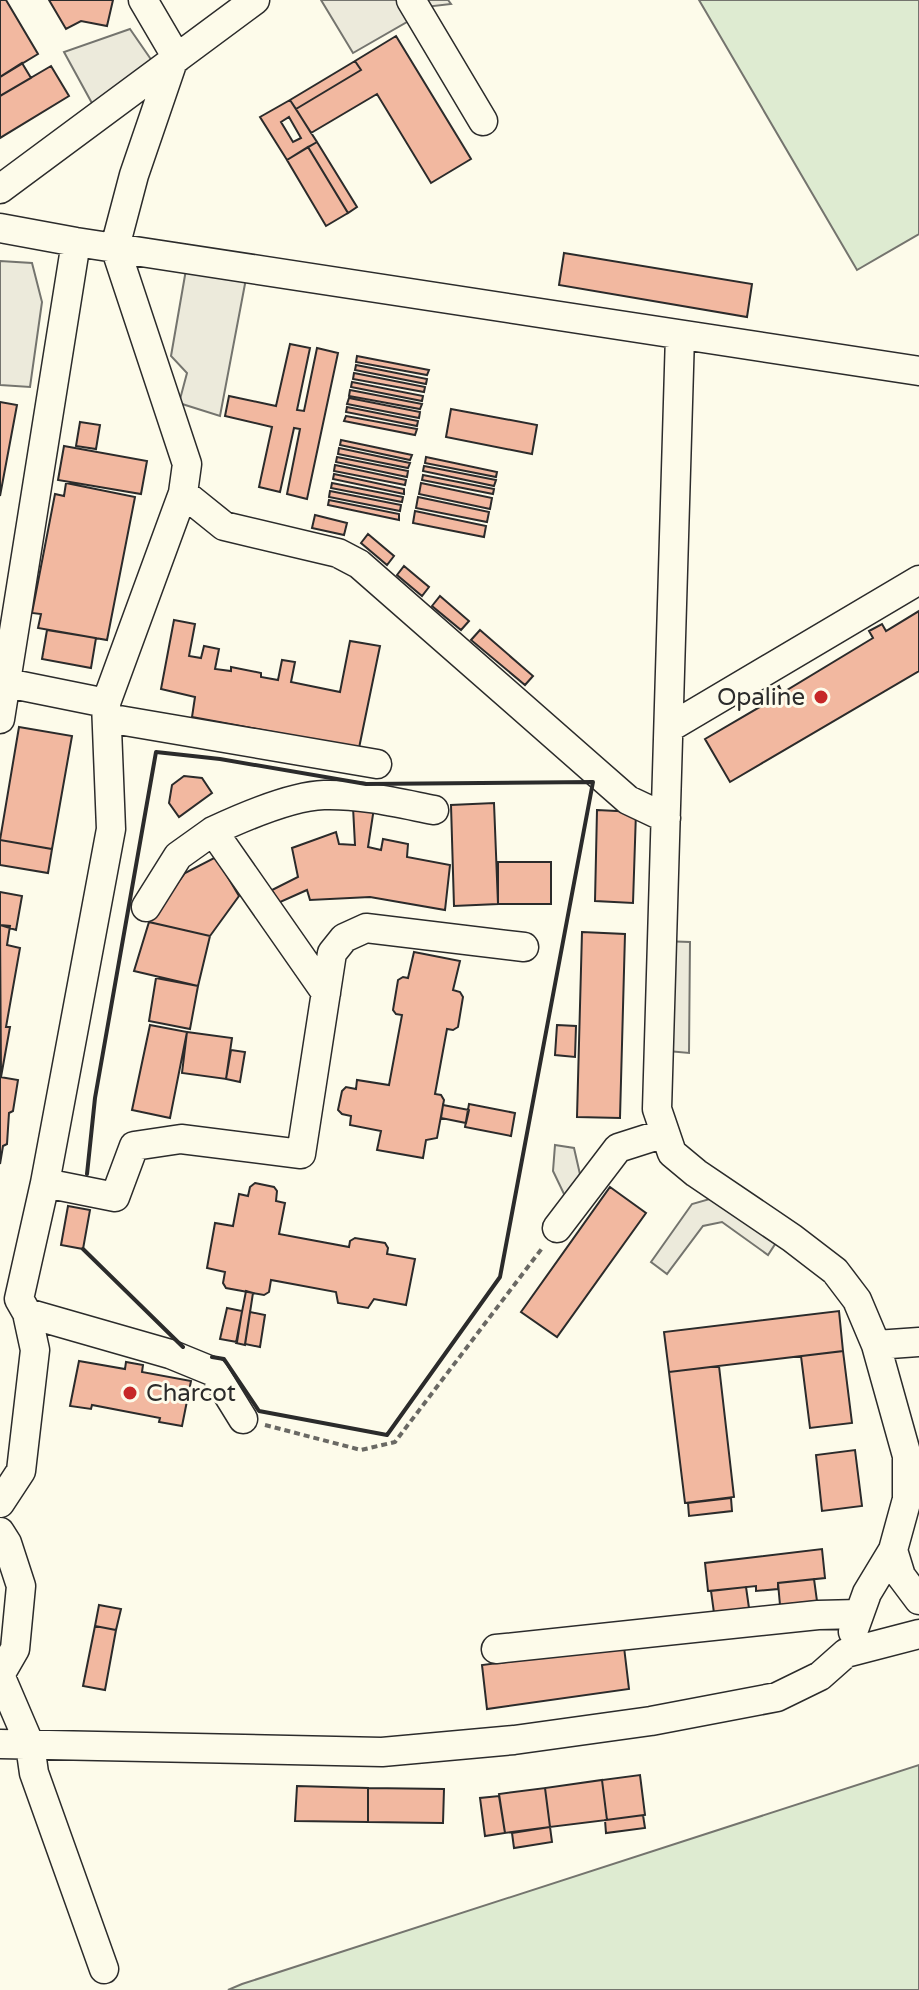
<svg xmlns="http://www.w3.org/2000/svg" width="919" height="1990" viewBox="0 0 919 1990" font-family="'Varela Round',sans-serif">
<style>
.green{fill:#deebd1;stroke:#74746e;stroke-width:2}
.parking{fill:#eceadb;stroke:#74746e;stroke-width:2}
.building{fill:#f2b8a0;stroke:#2b2b2b;stroke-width:2;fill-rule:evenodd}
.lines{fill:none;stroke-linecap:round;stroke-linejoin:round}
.minor-casing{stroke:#2b2b2b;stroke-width:31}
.path{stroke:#6a6964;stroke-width:4;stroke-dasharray:6 4;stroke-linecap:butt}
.minor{stroke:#fdfbea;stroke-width:28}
.wall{stroke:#2b2b2b;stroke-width:4}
.poi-dot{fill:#c62828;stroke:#fdfbea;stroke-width:3}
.labels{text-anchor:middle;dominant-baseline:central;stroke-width:6;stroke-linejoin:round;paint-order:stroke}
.poi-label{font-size:24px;fill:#2b2b2b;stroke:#fdfbea;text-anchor:end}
</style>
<rect width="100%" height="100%" fill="#fdfbea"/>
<path class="green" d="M699 0H919V234L857 270Z
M919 1765V1990H228L242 1984Z"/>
<path class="parking" d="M321 0H448L451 4 416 8 419 15 353 53Z
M130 29 159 71 99 116 64 52Z
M188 258 248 268 220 416 179 403 187 373 171 356Z
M0 261 32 263 42 302 30 387 0 385Z
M661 941 690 942 689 1053 657 1050Z
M555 1145 574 1148 582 1183 579 1213 564 1194 553 1171Z
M727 1194 783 1232 768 1255 722 1222 703 1226 667 1274 651 1262 692 1204Z"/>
<path class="building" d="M0 0H6L38 54 0 77Z
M49 0H113L107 26 81 21 66 29Z
M396 36 471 159 431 183 377 94 311 133 296 109 361 70 355 61Z
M355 61 361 70 296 109 290 100Z
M22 63 31 78 0 96V77Z
M51 66 69 96 0 138V96Z
M290 100 317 142 287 160 260 117ZM289 117 301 138 293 142 281 122Z
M317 142 357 207 348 213 308 147Z
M308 147 348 213 326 226 287 160Z
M564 253 752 284 747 317 559 285Z
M290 344 310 348 297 410 304 411 317 348 338 353 307 499 287 494 300 429 294 428 280 492 259 487 272 427 225 416 229 396 276 406Z
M357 356 429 370 427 375 356 362Z
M356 365 427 379 426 384 355 370Z
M354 373 425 387 424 392 353 379Z
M352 382 423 396 422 401 351 387Z
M350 390 422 404 420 409 349 396Z
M349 398 420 412 419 418 347 404Z
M0 402 17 405 0 496Z
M347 407 418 421 417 426 346 412Z
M451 409 537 425 532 454 446 437Z
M346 416 417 429 415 435 344 421Z
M80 422 100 425 96 449 76 446Z
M341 440 412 455 410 460 340 445Z
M64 446 147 461 141 494 58 480Z
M339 448 410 463 408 468 338 454Z
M337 457 408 471 407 477 336 462Z
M426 457 497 472 496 477 425 463Z
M335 465 406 480 405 485 334 471Z
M424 466 496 480 494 486 423 471Z
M334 474 404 489V494L333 479Z
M423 475 494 489 493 494 422 480Z
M66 483 135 497 107 640 38 628 41 614 32 613 55 494 64 496Z
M332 483 403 497 402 502 331 488Z
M421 483 492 498 490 509 419 494Z
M330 491 401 505 400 511 329 497Z
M418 497 489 512 487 522 416 508Z
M329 500 399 514V520L328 505Z
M415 511 486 526 484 537 413 523Z
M315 515 347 523 344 535 312 528Z
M368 534 394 556 387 565 361 543Z
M404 566 429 587 422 596 397 575Z
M440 596 469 621 461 630 432 606Z
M919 611V671L730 782 705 739 770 701 766 694 779 686 782 693 873 638 869 631 882 624 886 631Z
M174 620 195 624 189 656 201 658 204 646 219 649 215 669 231 671V667L261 673V677L278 680 282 660 295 662 291 682 340 692 350 641 380 646 359 748 192 717 195 697 161 689Z
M47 630 96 638 91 668 42 659Z
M480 630 533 676 525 685 471 640Z
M19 727 72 736 52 849 0 840Z
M184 776 202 778 212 793 179 817 169 803 172 785Z
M494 803 498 904 454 906 451 805Z
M353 807 374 808 368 847 381 850 383 839 408 844 407 857 450 865 445 910 370 897 310 900 307 890 278 903 272 890 298 877 292 848 336 832 339 844 355 845Z
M597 810 636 812 633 903 595 901Z
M0 840 52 849 48 873 0 865Z
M216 857 239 896 210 936 149 922 185 873Z
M498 862H551V904H498Z
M0 892 22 896 16 930 0 925Z
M149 922 210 936 198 986 134 971Z
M0 925 10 926 7 945 20 948 6 1027H10L1 1077Z
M582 932 625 934 620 1118 577 1117Z
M414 952 460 961 453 990 460 992 463 997 458 1027 453 1030 447 1029 435 1094 441 1095 444 1100 437 1138 426 1140 423 1158 377 1150 381 1131 350 1125 351 1116 342 1114 338 1110 342 1091 346 1087 356 1089 357 1080 389 1085 402 1015 396 1014 393 1010 398 980 403 977 408 978Z
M156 978 198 986 190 1029 149 1021Z
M150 1025 187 1032 170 1118 132 1110Z
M557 1025 576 1026 575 1057 555 1055Z
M187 1032 232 1038 226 1079 182 1073Z
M231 1050 245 1052 240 1082 226 1079Z
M0 1077 18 1080 13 1111 9 1113 7 1144 3 1146 0 1164Z
M469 1104 515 1113 511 1136 465 1127Z
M443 1105 469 1110 466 1123 441 1118Z
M255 1183 274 1187 277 1191 276 1201 285 1203 279 1234 349 1247 350 1241 355 1238 385 1243 388 1248 387 1254 415 1259 406 1305 374 1299 368 1308 338 1303 336 1292 271 1280 269 1292 264 1295 226 1288 223 1283 225 1272 207 1268 215 1223 233 1226 239 1194 248 1196 250 1187Z
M610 1187 646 1213 557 1337 521 1312Z
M68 1206 90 1210 83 1249 61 1245Z
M246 1291 253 1293 245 1345 236 1343Z
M227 1308 242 1311 237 1342 220 1339Z
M839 1311 843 1351 669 1372 664 1332Z
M250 1312 265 1315 260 1347 245 1344Z
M843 1351 852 1423 810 1428 801 1356Z
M79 1361 125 1369 126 1362 143 1365 142 1372 191 1381 182 1426 159 1422 160 1418 92 1405 91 1409 70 1406Z
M719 1366 734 1497 685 1503 669 1372Z
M855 1450 862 1506 822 1511 816 1455Z
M731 1498 732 1511 689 1516 688 1503Z
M822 1549 825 1578 778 1583V1589L756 1591V1586L708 1591 705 1563Z
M814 1579 817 1601 780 1605 778 1583Z
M746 1587 749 1608 714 1613 711 1591Z
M99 1605 121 1609 116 1630 95 1626Z
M95 1626 116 1630 105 1690 83 1686Z
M624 1647 629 1689 487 1709 482 1665Z
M640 1775 645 1815 607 1820 602 1780Z
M602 1780 607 1820 550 1827 545 1788Z
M297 1786 368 1788V1822L295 1821Z
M368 1788 444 1789 443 1823 368 1822Z
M545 1788 550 1827 505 1833 499 1794Z
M499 1796 505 1833 485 1836 480 1798Z
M643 1815 645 1828 606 1833 605 1820Z
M550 1827 552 1842 514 1848 512 1833Z"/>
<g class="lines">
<g class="minor-casing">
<path id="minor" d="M143 0 177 58
M411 0 483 121
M0 189 255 0
M0 228 76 242 919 371
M680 335 657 1109 672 1153 696 1173 792 1238 835 1271 857 1300 876 1345 907 1456V1499L893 1550 901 1576 919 1600
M183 493 224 526 338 553 359 564 628 800 666 818
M7 683 106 703
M107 718 377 764
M0 719 76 242
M669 728 919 580
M146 907 178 856 213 831
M326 993 213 831C243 817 291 796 324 795 361 794 398 803 434 810
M45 1183 115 1197 134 1146 181 1139 301 1154 332 953 344 938 366 928 524 947
M557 1228 618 1148 665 1133
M27 1313 170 1354 214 1372 243 1419
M876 1345 919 1342
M0 1503 21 1471 35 1350 27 1313 19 1299 45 1183 111 829 106 703 183 493 187 464 115 247 134 175 173 61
M0 1532 7 1543 21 1586 15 1649 0 1675 30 1745 34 1773 104 1969
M853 1632 867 1593 893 1550
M496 1649 818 1615 859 1614
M0 1744 382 1752 514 1740 651 1721 777 1697 820 1676 846 1653 919 1634"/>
</g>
<path class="path" d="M265 1425 361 1450 395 1442 543 1247"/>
<use href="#minor" class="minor"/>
<path class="wall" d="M87 1174 95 1098 156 752 220 759 366 784 593 782 500 1277 387 1435 259 1411 224 1359 212 1357
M83 1249 183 1347"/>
</g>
<g class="poi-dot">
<circle cx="821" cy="697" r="8"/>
<circle cx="130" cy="1393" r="8"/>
</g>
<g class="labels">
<g class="poi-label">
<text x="805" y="697">Opaline</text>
<text x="146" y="1393" text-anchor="start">Charcot</text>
</g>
</g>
</svg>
